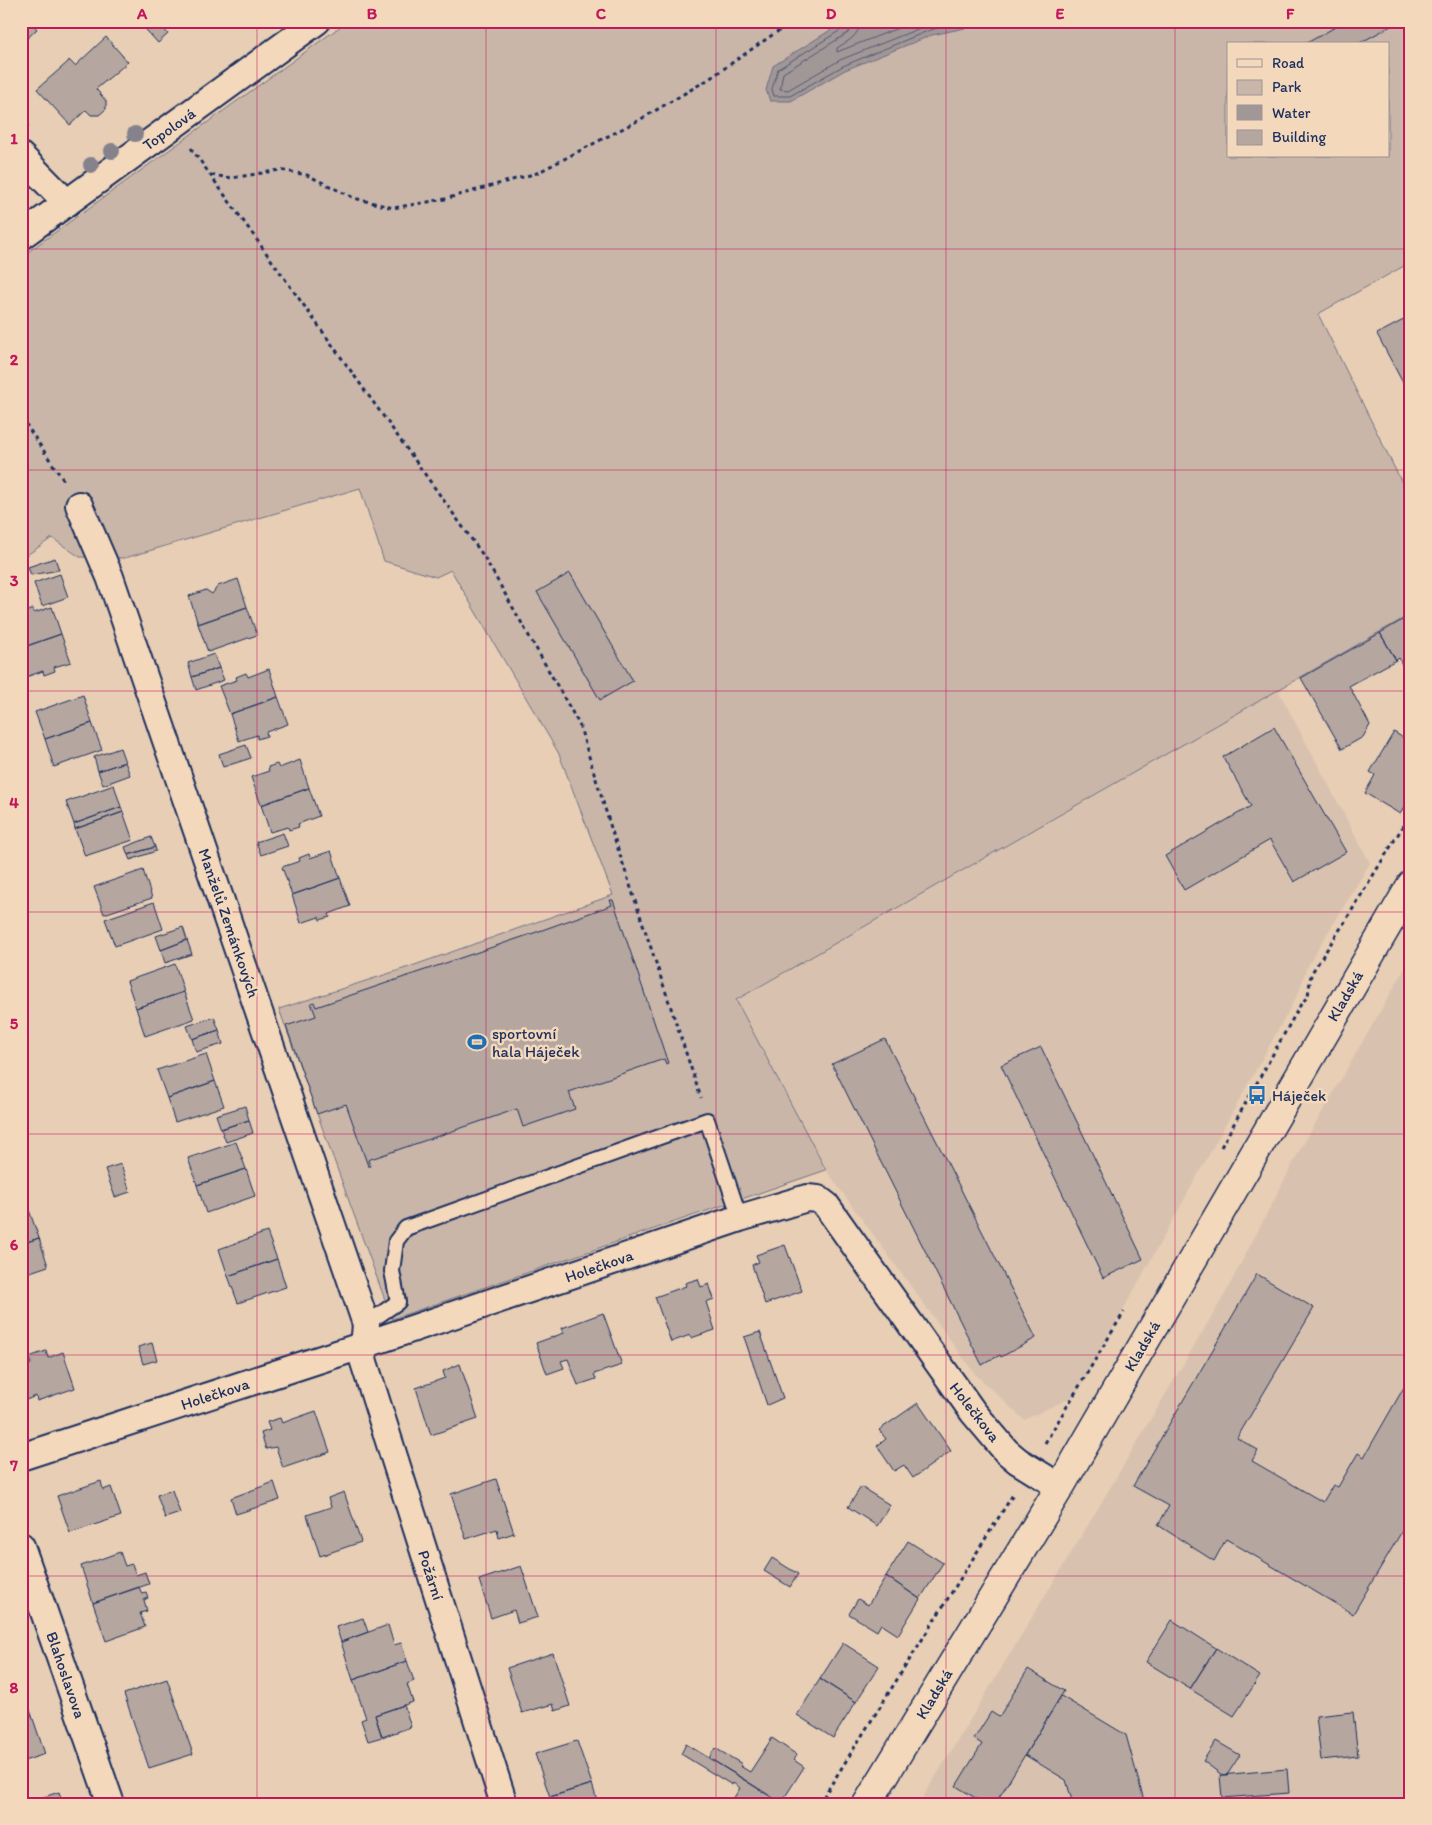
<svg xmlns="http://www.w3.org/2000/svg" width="1432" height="1825" viewBox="0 0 1432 1825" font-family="Itim,sans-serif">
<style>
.built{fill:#d8c2af}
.green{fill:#c9b6a9;stroke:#727284;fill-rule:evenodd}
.water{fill:#a19797;stroke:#6b6d80}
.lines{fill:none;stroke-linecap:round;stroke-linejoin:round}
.shore{stroke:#515975;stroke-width:1}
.building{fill:#b5a6a0;stroke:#1b2f5e}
.lane-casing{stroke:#1b2f5e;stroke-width:18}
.street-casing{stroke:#1b2f5e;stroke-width:30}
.secondary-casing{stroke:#1b2f5e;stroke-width:31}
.path{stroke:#1b2f5e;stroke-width:3;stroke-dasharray:4 4;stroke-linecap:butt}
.lane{stroke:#f4d8bb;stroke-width:14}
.street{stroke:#f4d8bb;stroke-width:26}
.secondary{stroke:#f4d8bb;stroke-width:28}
.tree{fill:#85828b}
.grid{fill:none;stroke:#c2185b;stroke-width:1;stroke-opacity:0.55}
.labels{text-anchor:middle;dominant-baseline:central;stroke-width:5;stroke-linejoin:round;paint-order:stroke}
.street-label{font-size:16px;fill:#1b2f5e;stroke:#f4d8bb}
.poi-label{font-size:16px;fill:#1b2f5e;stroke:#f4d8bb;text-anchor:start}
.neatline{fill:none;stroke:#c2185b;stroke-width:2}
.grid-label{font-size:16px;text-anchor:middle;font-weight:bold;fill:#c2185b}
</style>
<rect width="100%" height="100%" fill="#e7ceb5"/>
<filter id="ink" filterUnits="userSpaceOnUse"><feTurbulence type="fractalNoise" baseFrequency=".02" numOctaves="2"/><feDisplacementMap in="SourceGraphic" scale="10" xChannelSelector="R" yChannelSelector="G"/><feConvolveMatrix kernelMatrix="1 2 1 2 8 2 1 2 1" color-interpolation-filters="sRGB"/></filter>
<g filter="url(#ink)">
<path class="built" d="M1278 690 1370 863 1306 969 1299 992 1076 1395 1024 1420 975 1374 826 1170 736 1000Z
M1411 958V1804H919L1091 1520 1225 1294 1299 1152Z"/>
<path class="green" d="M348 21H1411V262L1318 314 1411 501V614L736 1000 826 1170 392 1319 279 1009 409 967 613 895 559 754 451 570 436 577 384 561 360 488 125 558 80 557 52 538 21 559V257ZM1228 44H1388V156H1228Z"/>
<path class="water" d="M845 21H976L965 28 932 35 845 70 791 101H770L766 90 773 66Z"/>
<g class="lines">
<path class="shore" d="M847 21 844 28 778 69 772 89 774 96H790L843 66 930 30 966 21
M853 21 852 28 848 33 783 73 780 89 788 90 840 60 928 25 942 21
M860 21C860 36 848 41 837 48V52L916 21"/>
</g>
<path class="building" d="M21 21H30L37 29 21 44Z
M138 21H158L168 34 158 43Z
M1346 21H1400L1358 44H1305Z
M106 37 128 62 96 89 106 101V109L99 115H91L86 110 70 125 37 89 68 62 69 60 75 66Z
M1411 316V398L1377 334Z
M55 558 59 570 31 575 28 567Z
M570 573 633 681 600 700 537 592Z
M60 574 68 597 42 606 34 583Z
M238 579 247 607 198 624 189 596 206 590 212 594 218 586Z
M52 607 61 634 21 648V617L24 616 23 613 33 609 34 613Z
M247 607 257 635 208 652 198 624Z
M1411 615V671L1403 667 1399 658 1396 660 1380 633Z
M1380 633 1396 660 1349 686 1370 725 1363 737 1342 749 1301 678Z
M61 634 71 662 54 667 55 671 44 675 43 671 23 678 21 648Z
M214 654 219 668 192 677 188 663Z
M219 668 224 680 196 690 192 677Z
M269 669 278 697 230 714 219 686 237 680 236 677 246 673 248 677Z
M83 695 92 723 45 739 35 712Z
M278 697 288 724 266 732 267 736 257 739V735L239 741 230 714Z
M92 723 102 750 54 767 45 739Z
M1274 727 1346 852 1294 882 1270 840 1184 890 1165 856 1251 806 1223 757Z
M1394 732 1411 743V797L1400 814 1365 793 1375 775 1370 772Z
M246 745 251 758 223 767 219 754Z
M120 748 125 762 98 771 94 757Z
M300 760 309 788 261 805 251 777 269 771 268 767 277 764 279 768Z
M125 762 130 775 103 785 98 771Z
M114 785 121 807 74 824 66 802Z
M309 788 319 816 298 824 299 827 289 830 288 827 270 832 261 805Z
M121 807 123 812 75 829 74 824Z
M123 812 133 840 85 856 75 829Z
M283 833 288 846 261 855 256 842Z
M151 837 155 847 128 855 125 847Z
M155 847 156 851 130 860 128 855Z
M331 851 340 878 292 895 282 867 300 861 299 858 309 854 310 858Z
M143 870 152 898 104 914 94 887Z
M340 878 350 906 329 914 330 917 320 920 319 917 301 923 292 895Z
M610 900H613L668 1063 666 1064 664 1059 569 1092 575 1109 523 1127 517 1109 368 1160 370 1166H368L346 1104 317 1114 286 1026 316 1016 311 1003 314 1002 316 1007 531 934 612 905Z
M154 902 163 929 115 946 105 919Z
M183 927 187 940 161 950 156 936Z
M187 940 192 954 165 963 161 950Z
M175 964 184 992 136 1008 127 981Z
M184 992 194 1019 145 1036 136 1008Z
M214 1017 219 1030 192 1039 187 1026Z
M219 1030 223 1044 196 1052 192 1039Z
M885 1039 1036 1338 1001 1357 1000 1355 982 1365 832 1064Z
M1041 1047 1143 1259 1103 1278 1001 1065Z
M206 1054 215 1081 167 1098 157 1070Z
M215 1081 224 1106 175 1122 167 1098Z
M245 1106 249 1120 221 1129 216 1115Z
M249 1120 253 1133 226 1142 221 1129Z
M236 1142 246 1169 197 1185 188 1158Z
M121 1164 130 1192 115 1197 105 1169Z
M246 1169 255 1196 206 1213 197 1185Z
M29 1210 39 1238 21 1244V1213Z
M267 1232 277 1259 228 1276 219 1249Z
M39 1238 48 1266 21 1275V1244Z
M785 1245 802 1291 765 1304 752 1265 759 1262 756 1255Z
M277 1259 286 1287 238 1303 228 1276Z
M1257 1274 1314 1308 1237 1438 1258 1450 1252 1461 1323 1502 1333 1485 1338 1487 1358 1453 1364 1457 1411 1375V1460L1405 1469 1411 1473V1516L1353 1614 1226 1539 1214 1561 1158 1525 1169 1506 1133 1486Z
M698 1279 701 1287 709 1284 714 1299 706 1302 715 1330 691 1338 690 1335 671 1342 655 1297 686 1286 685 1283Z
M603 1313 622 1365 594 1374 596 1379 578 1385 568 1359 561 1361 564 1368 547 1374 536 1343 564 1333 562 1328Z
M760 1332 783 1398 767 1405 744 1337Z
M152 1343 157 1360 143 1364 138 1347Z
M46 1351 48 1358 63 1352 75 1388 37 1401 36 1396 26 1400 21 1384V1368L31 1364 29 1357Z
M460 1364 478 1419 431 1435 416 1388 445 1378 443 1371Z
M918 1403 951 1451 913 1478 904 1465 894 1471 877 1446 886 1439 879 1430Z
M316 1411 330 1452 283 1468 276 1447 266 1449 261 1433 270 1430 267 1422 280 1418 282 1423Z
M496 1479 514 1533 499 1538 497 1529 466 1539 451 1494Z
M101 1481 103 1490 111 1487 121 1516 70 1533 57 1496Z
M274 1482 280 1500 236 1514 231 1498Z
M861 1487 890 1505 877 1526 848 1507Z
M172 1490 180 1513 165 1518 157 1495Z
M344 1492 361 1542 320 1556 307 1515 331 1507 328 1498Z
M908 1541 943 1563 920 1599 886 1576Z
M120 1552 125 1566 132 1564 136 1575 145 1572 149 1584 93 1603 81 1566Z
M772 1558 798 1574 790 1587 764 1571Z
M521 1566 538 1617 518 1623 514 1610 491 1618 479 1580Z
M886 1576 920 1599 898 1635 881 1624 877 1631 849 1614 858 1599 868 1605Z
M139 1587 142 1594 146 1593 148 1598 144 1600 147 1611 140 1613 145 1627 106 1641 93 1603Z
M363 1618 368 1632 341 1642 336 1627Z
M1172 1620 1216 1648 1190 1689 1146 1662Z
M388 1625 394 1645 401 1643 407 1661 353 1680 341 1642Z
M843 1643 879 1666 856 1702 820 1679Z
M1216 1648 1260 1676 1234 1716 1190 1689Z
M553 1653 570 1706 555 1711 553 1704 522 1713 507 1668Z
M407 1661 414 1681 407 1684 413 1702 375 1715 382 1737 368 1741 361 1720 366 1718 353 1680Z
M1028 1669 1064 1691 995 1804H985L956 1786 982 1744 974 1739 991 1712 999 1717Z
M167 1679 193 1754 149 1768 124 1694Z
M820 1679 856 1702 833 1738 797 1715Z
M21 1685 30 1710 21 1712Z
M1061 1696 1126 1735 1145 1804H1073L1066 1780 1025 1755Z
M404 1705 411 1727 382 1737 375 1715Z
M30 1710 45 1754 21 1762V1712Z
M1353 1712 1358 1756 1321 1760 1316 1716Z
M772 1738 797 1755 794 1760 804 1767 781 1803 709 1758 715 1748 742 1764 740 1766 750 1772Z
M577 1741 592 1784 550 1797 535 1754Z
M1216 1741 1240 1755 1227 1775H1222L1203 1761Z
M686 1744 745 1780 781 1803 730 1804 740 1788 733 1783 732 1785 681 1754Z
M1287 1769 1289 1793 1222 1798 1220 1775Z
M592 1784 598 1804H552L550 1797Z
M59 1792 63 1804H22Z"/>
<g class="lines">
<g class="lane-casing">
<path id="lane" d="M366 1324 398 1302 392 1271 396 1241 406 1228 707 1120 740 1218"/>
</g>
<g class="street-casing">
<path id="street" d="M21 156 67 203
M21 236 317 21
M79 505 110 577 366 1324 363 1359 504 1804
M21 1457 364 1345 740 1218 807 1198 818 1199 826 1205 973 1412 1006 1451 1018 1461 1060 1487
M21 1546 111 1804"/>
</g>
<g class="secondary-casing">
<path id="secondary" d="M867 1804 1060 1487 1411 885"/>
</g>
<path class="path" d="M21 120 28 127
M191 148 483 555 579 724 612 831 701 1098
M211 175 232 178 280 170 307 175 354 198 393 208 445 199 537 173 641 119 709 79 775 33 798 21
M21 417 64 481
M1221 1147 1301 1004 1308 996 1311 974 1346 920 1411 813
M1045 1443 1124 1312
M819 1804 1014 1493"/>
<use href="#lane" class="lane"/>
<use href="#street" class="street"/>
<use href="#secondary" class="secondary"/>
</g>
<g class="tree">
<circle cx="135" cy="134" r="8"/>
<circle cx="112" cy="151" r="8"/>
<circle cx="91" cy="165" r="8"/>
</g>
</g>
<path class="grid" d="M257 21V1804M486 21V1804M716 21V1804M946 21V1804M1175 21V1804M21 249H1411M21 470H1411M21 691H1411M21 912H1411M21 1134H1411M21 1355H1411M21 1576H1411"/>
<defs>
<g id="stadium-bare" transform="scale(1.5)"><path d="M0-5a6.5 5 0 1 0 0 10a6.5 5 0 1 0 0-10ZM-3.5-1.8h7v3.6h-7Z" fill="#1f6fb2" stroke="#f4d8bb" stroke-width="2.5" paint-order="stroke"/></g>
<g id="bus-bare" transform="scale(1.5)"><path d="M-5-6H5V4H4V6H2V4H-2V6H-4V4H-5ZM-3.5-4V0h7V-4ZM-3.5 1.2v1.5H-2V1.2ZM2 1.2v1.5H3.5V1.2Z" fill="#1f6fb2" stroke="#f4d8bb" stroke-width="2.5" paint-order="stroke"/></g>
</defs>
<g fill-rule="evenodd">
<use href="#stadium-bare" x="477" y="1042"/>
<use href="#bus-bare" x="1257" y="1095"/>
</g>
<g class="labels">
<g class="street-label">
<text transform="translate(169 129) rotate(-36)">Topolová</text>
<text transform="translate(229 923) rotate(71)">Manželů Zemánkových</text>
<text transform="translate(1345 996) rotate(-60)">Kladská</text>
<text transform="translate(599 1266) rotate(-19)">Holečkova</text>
<text transform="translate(1142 1346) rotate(-60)">Kladská</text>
<text transform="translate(215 1394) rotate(-18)">Holečkova</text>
<text transform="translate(975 1412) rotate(52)">Holečkova</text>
<text transform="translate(431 1575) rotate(72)">Požární</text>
<text transform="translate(66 1675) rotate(71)">Blahoslavova</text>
<text transform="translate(934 1694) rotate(-59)">Kladská</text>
</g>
<g class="poi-label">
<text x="492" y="1033">sportovní<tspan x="492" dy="18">hala Háječek</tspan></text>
<text x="1272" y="1095">Háječek</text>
</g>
</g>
<rect width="1432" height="1825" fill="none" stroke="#f4d8bb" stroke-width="55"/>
<rect x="1227" y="42" width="162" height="115" fill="#f4d8bb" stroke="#9d9496"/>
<rect x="1237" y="59" width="25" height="8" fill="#f4d8bb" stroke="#9d9496"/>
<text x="1272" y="68" font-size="15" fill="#1b2f5e">Road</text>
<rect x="1237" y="80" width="25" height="15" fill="#c9b6a9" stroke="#9d9496"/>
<text x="1272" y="92" font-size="15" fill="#1b2f5e">Park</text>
<rect x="1237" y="105" width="25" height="15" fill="#a19797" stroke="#9d9496"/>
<text x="1272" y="118" font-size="15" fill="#1b2f5e">Water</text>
<rect x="1237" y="130" width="25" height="15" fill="#b5a6a0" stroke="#9d9496"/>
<text x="1272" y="142" font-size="15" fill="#1b2f5e">Building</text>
<rect x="28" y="28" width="1376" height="1770" class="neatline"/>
<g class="grid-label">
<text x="142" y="19">A</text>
<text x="372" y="19">B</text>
<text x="601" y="19">C</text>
<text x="831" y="19">D</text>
<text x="1060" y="19">E</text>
<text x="1290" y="19">F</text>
<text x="14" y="144">1</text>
<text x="14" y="365">2</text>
<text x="14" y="586">3</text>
<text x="14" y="808">4</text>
<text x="14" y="1029">5</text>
<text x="14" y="1250">6</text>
<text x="14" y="1471">7</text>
<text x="14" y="1693">8</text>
</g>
</svg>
